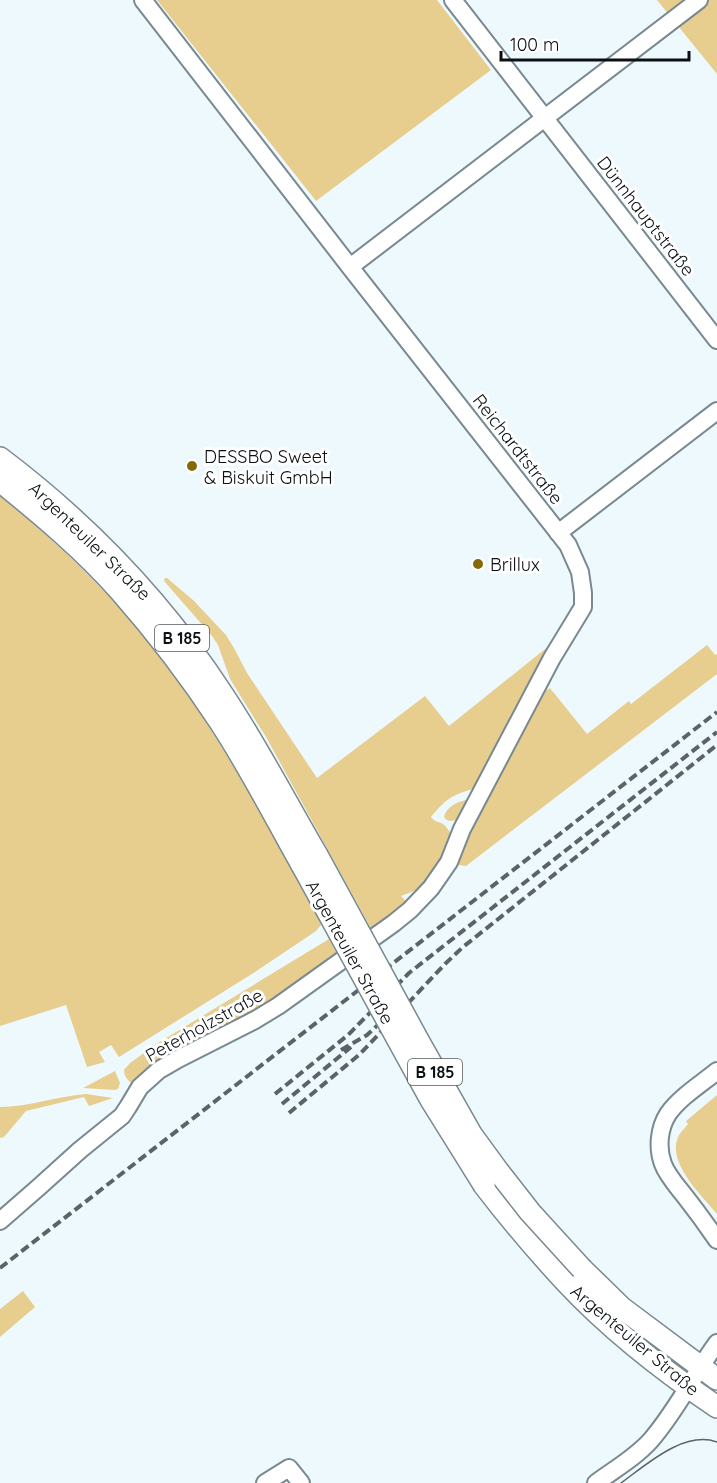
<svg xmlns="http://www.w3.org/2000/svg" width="717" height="1483" viewBox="0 0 717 1483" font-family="Quicksand,sans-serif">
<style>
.green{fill:#e7ce8e}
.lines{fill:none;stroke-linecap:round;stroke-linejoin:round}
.minor-casing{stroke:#788990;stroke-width:20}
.major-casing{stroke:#788990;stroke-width:24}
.minor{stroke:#fff;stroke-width:16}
.major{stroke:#fff;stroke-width:21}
.tram{stroke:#5c6367;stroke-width:1.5}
.rail{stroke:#5c6367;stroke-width:4;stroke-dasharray:9 4.5;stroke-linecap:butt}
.major-bridge-casing{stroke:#788990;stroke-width:24;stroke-linecap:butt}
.major-bridge{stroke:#fff;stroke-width:21}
.poi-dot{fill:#866904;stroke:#fff;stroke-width:2}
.labels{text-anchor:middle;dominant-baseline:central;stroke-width:6;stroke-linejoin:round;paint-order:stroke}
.shield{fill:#fff;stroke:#54585a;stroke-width:1.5}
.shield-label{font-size:16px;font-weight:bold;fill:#0a1013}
.street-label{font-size:18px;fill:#0a1013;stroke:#fff}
.poi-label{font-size:18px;fill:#0a1013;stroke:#fff;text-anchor:start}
</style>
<rect width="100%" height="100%" fill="#eef9fe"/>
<path class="green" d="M157 0H437L491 70 316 201Z
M657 0H717V74Z
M0 496C65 548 125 607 174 675 230 753 275 839 322 924L316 931 255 972 119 1057 111 1045 99 1052 105 1062 87 1067 66 1005 0 1026Z
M165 578H167L193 600 226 635 234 648 247 673 317 778 425 696 449 726 555 641 476 788C452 795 447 798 431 817 436 823 438 821 443 824 446 826 448 830 450 832V839L540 694 550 688 587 734 629 701 631 704 707 645 715 655 717 654V674L466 866 458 865 471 830 446 848 444 856 422 888 401 896 408 903 373 932 266 737 230 679 218 645 212 636 164 581Z
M466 800 468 802 459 819C452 821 449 823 444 817 446 807 457 802 466 800Z
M329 939 338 956 271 1003 134 1083H131C127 1079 124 1076 124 1070L130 1063 158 1043Z
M115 1071 120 1083 118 1089 115 1090 83 1088Z
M86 1094 113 1098 89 1106 84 1097 26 1111 4 1137 0 1138V1107C29 1107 57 1096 86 1094Z
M717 1095V1214C702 1196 669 1165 677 1140 679 1133 684 1129 688 1124L686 1121Z
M23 1291 35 1307 0 1337V1309Z"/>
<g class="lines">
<g class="minor-casing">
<path id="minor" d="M453 0 717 340
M350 267 699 0
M558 533 717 411
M717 1071C701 1084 680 1097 668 1114 659 1128 657 1148 663 1164 667 1175 676 1185 684 1195 695 1209 706 1224 717 1240
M0 1221 39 1187 80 1150 122 1116 128 1107 140 1087 159 1070 178 1059 255 1020 278 1006 394 923 410 910 431 888 449 862 462 829 552 658 583 607V593L580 572 568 545 350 267 143 0
M265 1483 289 1468 301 1483
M596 1483C615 1469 636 1457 651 1440 677 1410 694 1374 717 1343"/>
</g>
<g class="major-casing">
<path id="major" d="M0 458C86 523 164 604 223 695 257 746 286 802 317 855
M0 481C42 515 85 551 121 592 157 633 190 676 220 722 250 768 275 817 302 865
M484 1185C510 1219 537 1251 566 1282 609 1328 665 1372 717 1407
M582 1269 622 1308 717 1379"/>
</g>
<use href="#minor" class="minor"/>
<use href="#major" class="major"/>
<path class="tram" d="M621 1483C646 1465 684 1430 717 1442"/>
<path class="rail" d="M341 1050 367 1035 380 1023
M275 1094 348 1035 409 973 717 732
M282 1104 351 1047
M289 1113 360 1054 445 964 463 947 717 745
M0 1268 717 712"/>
<g class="major-bridge-casing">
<path id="major-bridge" d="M317 855 419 1042 471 1134 498 1171 530 1212 582 1269
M302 865 431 1100 484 1185"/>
</g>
<use href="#major-bridge" class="major-bridge"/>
</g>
<g class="poi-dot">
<circle cx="192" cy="466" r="6"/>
<circle cx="478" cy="564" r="6"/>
</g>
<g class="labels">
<g class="shield">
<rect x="155" y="625" width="54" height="26" rx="4.5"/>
<rect x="408" y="1059" width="54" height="26" rx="4.5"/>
</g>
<g class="shield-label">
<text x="182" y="638">B 185</text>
<text x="435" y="1072">B 185</text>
</g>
<g class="street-label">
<text transform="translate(646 216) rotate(52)">Dünnhauptstraße</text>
<text transform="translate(518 449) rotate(52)">Reichardtstraße</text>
<text transform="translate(90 541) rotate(44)">Argenteuiler Straße</text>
<text transform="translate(350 952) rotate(61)">Argenteuiler Straße</text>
<text transform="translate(204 1025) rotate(-29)">Peterholzstraße</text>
<text transform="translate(635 1340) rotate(40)">Argenteuiler Straße</text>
</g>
<g class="poi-label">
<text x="204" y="456">DESSBO Sweet<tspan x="204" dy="21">&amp; Biskuit GmbH</tspan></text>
<text x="490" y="564">Brillux</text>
</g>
</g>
<path d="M501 51v9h188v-9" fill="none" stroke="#0a1013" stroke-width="3"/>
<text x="510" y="51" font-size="18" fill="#0a1013" stroke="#ffffff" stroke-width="4.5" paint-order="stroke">100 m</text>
</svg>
